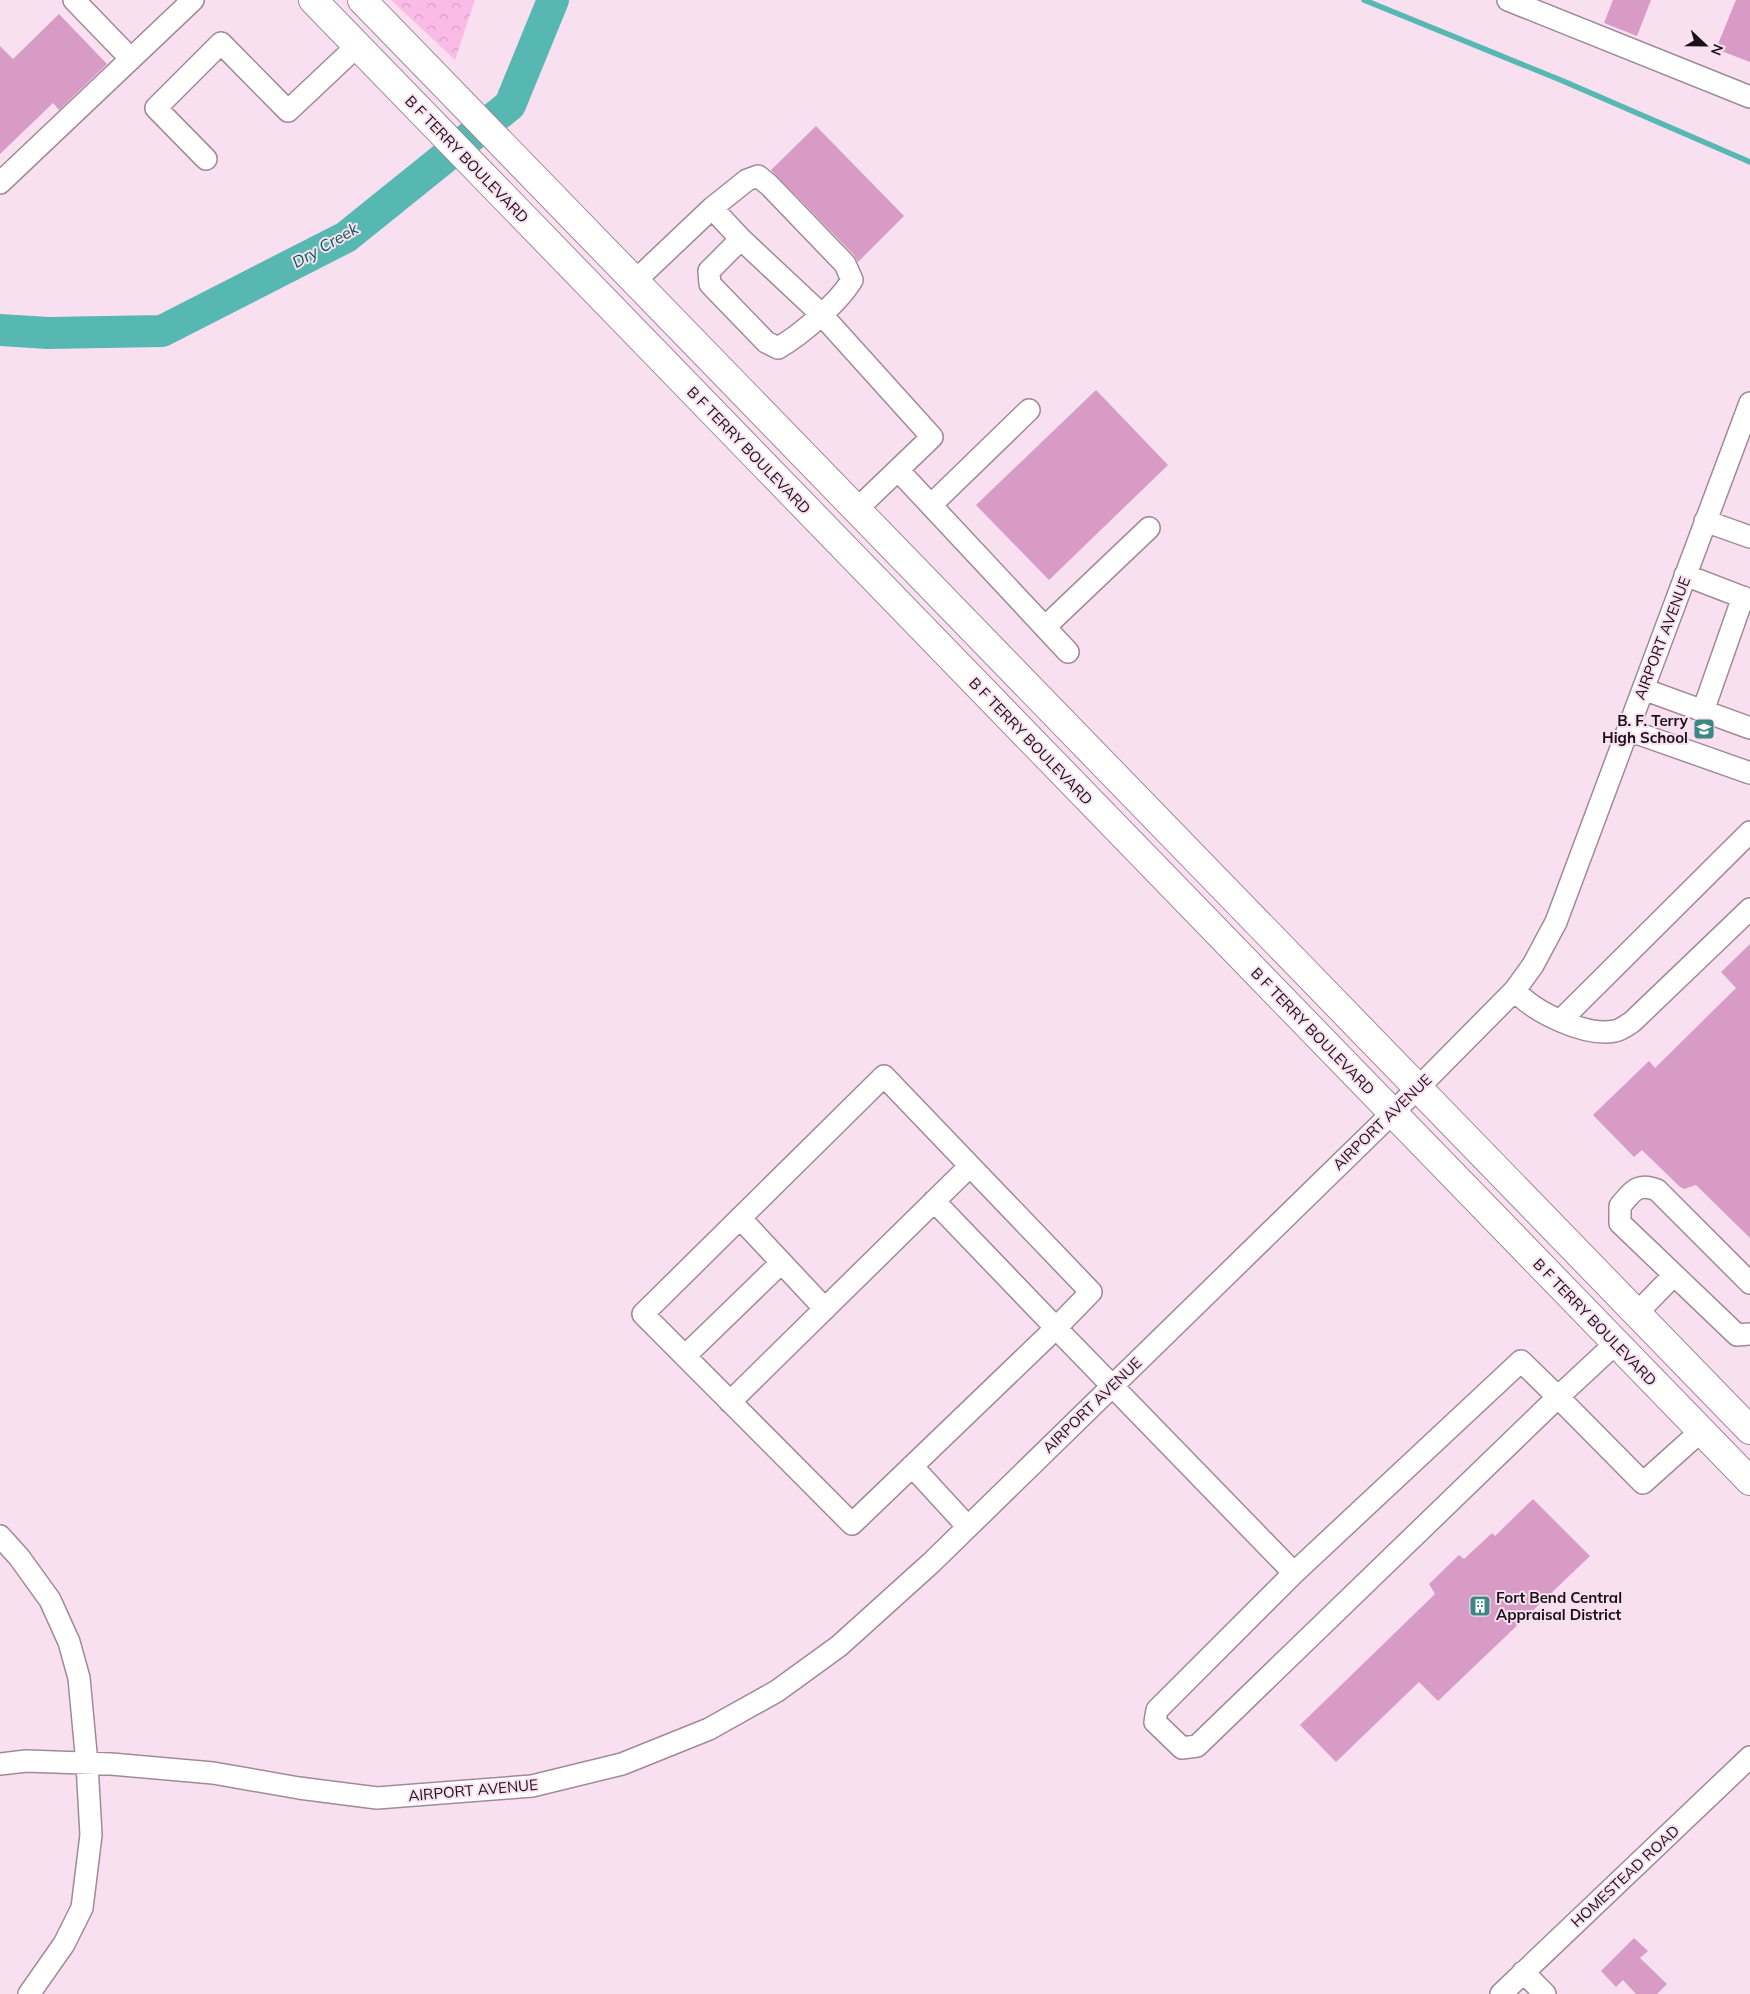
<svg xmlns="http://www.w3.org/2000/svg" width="1750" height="1994" viewBox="0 0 1750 1994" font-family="Mulish,sans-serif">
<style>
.forest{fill:url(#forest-crowns)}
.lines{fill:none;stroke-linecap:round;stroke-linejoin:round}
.stream{stroke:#57b7b1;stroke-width:5.5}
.river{stroke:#57b7b1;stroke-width:32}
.building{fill:#d79bc5}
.minor-casing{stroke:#a08a99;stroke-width:24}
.major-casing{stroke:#a08a99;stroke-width:30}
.minor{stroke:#fff;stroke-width:21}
.major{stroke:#fff;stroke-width:28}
.labels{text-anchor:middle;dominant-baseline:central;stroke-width:4;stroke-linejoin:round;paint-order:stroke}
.street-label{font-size:15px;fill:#191117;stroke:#f9e0f0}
.poi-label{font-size:15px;font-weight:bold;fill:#191117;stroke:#f9e0f0;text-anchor:end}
.water-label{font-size:16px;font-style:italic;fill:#025b57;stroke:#f9e0f0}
</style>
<defs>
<pattern id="forest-crowns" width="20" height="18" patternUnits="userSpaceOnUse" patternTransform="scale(1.25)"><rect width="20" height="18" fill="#fabce7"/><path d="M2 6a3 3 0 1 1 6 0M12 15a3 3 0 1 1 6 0" fill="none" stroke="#d6a1c5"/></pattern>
</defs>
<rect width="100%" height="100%" fill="#f9e0f0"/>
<path class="forest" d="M391 0H475L455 60Z"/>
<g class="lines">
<path class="stream" d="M1364 0 1563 81 1750 162"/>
<path class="river" d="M0 330 48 333 162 331 346 237 510 105 553 0"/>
</g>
<path class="building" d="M1613 0H1651L1637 36 1604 23Z
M1736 0H1750V62L1716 49Z
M59 14 107 64 59 110 53 103 0 154V46L13 59Z
M816 126 904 216 858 262 854 255 771 170Z
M1096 390 1168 465 1049 580 976 505Z
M1750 944V1238L1696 1185 1684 1189 1679 1186 1642 1150 1634 1157 1593 1115 1649 1061 1655 1068 1736 988 1721 972Z
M1533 1499 1590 1556 1438 1701 1419 1682 1336 1762 1300 1725 1435 1594 1429 1584 1459 1555 1464 1559 1492 1533 1495 1536Z
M1634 1938 1648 1951 1640 1958 1667 1984 1657 1994H1636L1623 1980 1616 1987 1601 1971Z"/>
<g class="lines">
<g class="minor-casing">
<path id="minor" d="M74 0 131 59
M1508 0 1750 97
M206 159 156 108 221 43 288 111 357 46
M0 183 193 0
M741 239 821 314 932 437 857 509
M635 281 712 208 747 180 758 176 769 185 845 264 852 280C839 302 801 335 778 348L766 342 710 284 709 271 741 239 712 208
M898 470 1068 652
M931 505 1029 410
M1705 521 1750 537
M1685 575 1750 600
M1045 627 1149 528
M1643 689 1750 728
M1703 711 1743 597
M1628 730 1750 773
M1515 990C1533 1012 1586 1037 1615 1031 1621 1030 1627 1025 1632 1022L1750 909
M1561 1020 1750 832
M934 1201 1056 1328 1091 1292 884 1076 643 1314 852 1524 1056 1328 1294 1573
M740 1218 825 1309
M1750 1283 1657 1190C1637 1182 1632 1192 1620 1206V1223L1737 1335 1750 1334
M1637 1313 1674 1275
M1616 1343 1558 1397 1643 1483 1701 1431
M685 1356 781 1263
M1521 1361 1558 1397 1197 1746 1182 1748 1155 1722 1157 1710 1294 1573Z
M730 1402 970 1166
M912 1466 968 1527
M0 1536 19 1557 50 1600 69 1642 79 1678 87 1764 91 1835 82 1908 64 1944 29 1994
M0 1764 26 1761 111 1764 213 1773 299 1788 377 1798 532 1786 622 1764 709 1729 777 1691 839 1646 931 1563 1419 1087 1515 990 1533 965 1556 922 1750 403
M1523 1972 1545 1994
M1501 1994 1750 1757"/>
</g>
<g class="major-casing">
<path id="major" d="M313 0 1750 1481
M362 0 1750 1430"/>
</g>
<use href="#minor" class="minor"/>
<use href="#major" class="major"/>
</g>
<defs>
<g id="school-square" transform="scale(1.125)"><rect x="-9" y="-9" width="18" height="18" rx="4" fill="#3f8782" stroke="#f9e0f0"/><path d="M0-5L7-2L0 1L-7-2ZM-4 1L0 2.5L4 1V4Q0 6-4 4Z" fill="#fff"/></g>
<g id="building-square" transform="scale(1.125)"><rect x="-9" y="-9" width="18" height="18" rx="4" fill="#3f8782" stroke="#f9e0f0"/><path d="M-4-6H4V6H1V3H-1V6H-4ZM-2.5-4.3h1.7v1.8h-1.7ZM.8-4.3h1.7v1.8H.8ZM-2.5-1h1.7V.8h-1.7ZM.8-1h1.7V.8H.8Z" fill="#fff"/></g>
</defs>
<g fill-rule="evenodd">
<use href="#school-square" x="1704" y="729"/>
<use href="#building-square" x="1480" y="1606"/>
</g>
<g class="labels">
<g class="street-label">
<text transform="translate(467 159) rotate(46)">B F TERRY BOULEVARD</text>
<text transform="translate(749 450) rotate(46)">B F TERRY BOULEVARD</text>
<text transform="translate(1662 638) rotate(-69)">AIRPORT AVENUE</text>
<text transform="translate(1031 741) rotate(46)">B F TERRY BOULEVARD</text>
<text transform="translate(1313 1031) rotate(46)">B F TERRY BOULEVARD</text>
<text transform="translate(1382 1122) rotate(-44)">AIRPORT AVENUE</text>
<text transform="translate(1595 1322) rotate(46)">B F TERRY BOULEVARD</text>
<text transform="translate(1092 1405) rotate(-44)">AIRPORT AVENUE</text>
<text transform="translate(473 1790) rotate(-5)">AIRPORT AVENUE</text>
<text transform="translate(1625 1876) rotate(-43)">HOMESTEAD ROAD</text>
</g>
<g class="poi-label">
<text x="1688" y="720">B. F. Terry<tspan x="1688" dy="17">High School</tspan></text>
<text x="1496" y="1597" text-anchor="start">Fort Bend Central<tspan x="1496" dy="17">Appraisal District</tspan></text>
</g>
<g class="water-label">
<text transform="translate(325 245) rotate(-30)">Dry Creek</text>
</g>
</g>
<g transform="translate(1705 45) rotate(112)" stroke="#f9e0f0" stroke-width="4" paint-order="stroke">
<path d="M0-4L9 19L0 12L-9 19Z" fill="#191117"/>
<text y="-8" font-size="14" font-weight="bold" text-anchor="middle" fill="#191117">N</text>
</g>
</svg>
